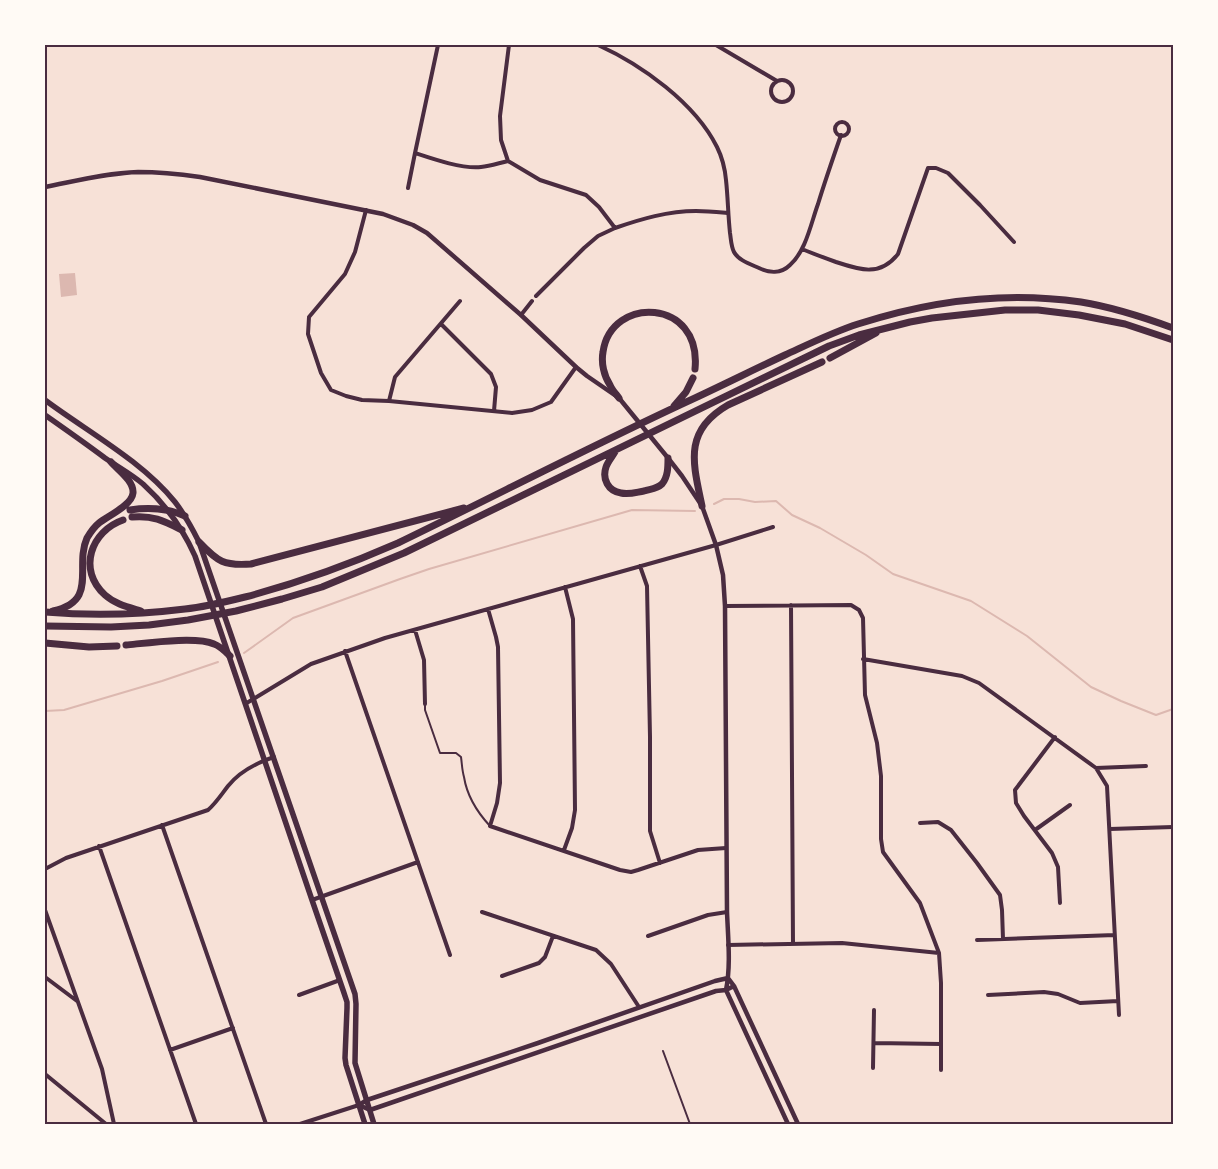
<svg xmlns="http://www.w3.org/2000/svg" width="1218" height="1169" viewBox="0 0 1218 1169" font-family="'Noto Sans',sans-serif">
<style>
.water{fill:#dcb8b0}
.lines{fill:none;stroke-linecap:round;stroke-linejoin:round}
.stream{stroke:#dcb8b0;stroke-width:2}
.service{stroke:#4a2c40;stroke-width:2}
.minor{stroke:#4a2c40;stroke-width:4}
.tertiary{stroke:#4a2c40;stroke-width:4.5}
.primary{stroke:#4a2c40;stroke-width:5.5}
.motorway{stroke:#4a2c40;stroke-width:7}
.neatline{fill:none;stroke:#4a2c40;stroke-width:2}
</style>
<rect width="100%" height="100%" fill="#f7e1d7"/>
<path class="water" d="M75 273 77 295 61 297 59 274Z"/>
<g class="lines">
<path class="stream" d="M714 504 724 499H739L755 502 776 501 792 515 820 528 866 555 893 574 971 601 1027 636 1091 687 1121 701 1156 715 1173 709
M244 653 293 618 400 579 429 569 632 510 695 511
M45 711 64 710 162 681 218 662"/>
<path class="service" d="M425 704V710L440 753H456L461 757C462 764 462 770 464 777 467 796 477 812 490 826
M663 1051 690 1124"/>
<path class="minor" d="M438 45 415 153C433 159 462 169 481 167 490 166 499 163 508 161
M509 45 500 116 501 140 508 161 540 180 586 195 599 207 615 228 598 236 584 248 536 296
M598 45C642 65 695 103 717 147 722 157 725 169 726 180 728 198 728 215 730 233 731 239 731 246 734 252 738 260 750 264 759 268 769 273 781 274 790 265 806 251 811 223 818 204 825 181 833 158 841 135
M716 45 777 81
M771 91a11 11 0 1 1 22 0a11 11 0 1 1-22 0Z
M835 129a7 7 0 1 1 14 0a7 7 0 1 1-14 0Z
M408 188 415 153
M366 210 355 252 345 274 309 317 308 334 321 373 331 390 346 396 362 400 389 401
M615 228C641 219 668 211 696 211 707 211 717 212 728 213
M802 249C814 254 825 258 836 262 860 270 880 277 898 254L928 168H936L948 173 980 205 1014 242
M460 301 395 377 389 401 512 413 532 410 551 402 576 367
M521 315 532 301
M441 324 491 374 496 387 494 411
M640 566 647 586 650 737V831L660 863
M791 605 793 943
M725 606 851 605 859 610 863 618 865 695 877 743 881 776V839L883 852 920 903 939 953 941 983V1070
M488 609 496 637 498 647 500 783 497 803 490 826 620 870 631 872 638 870 698 850 726 848
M415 630 424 660 425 704
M345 651 450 955
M863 659 962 676 979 683 1096 768 1107 786 1119 1015
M245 704 311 664 385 638 716 545 773 527
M1055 737 1015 790 1016 803 1024 816 1052 853 1058 867 1060 903
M1096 768 1146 766
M920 823 938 822 951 830 977 863 1000 895 1002 910 1003 939
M162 825 266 1124
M1110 829 1173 827
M1035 830 1070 805
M99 846 196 1124
M564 850 572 828 575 810 573 619 565 587
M45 869 66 858 208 810C216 803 221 795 228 786 240 771 256 763 274 757
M312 900 418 862
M45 910 102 1069 114 1124
M482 912 596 950 611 964 639 1007
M648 936 708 915 727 912
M977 940 1115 935
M728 945 842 943 939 953
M502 976 539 963 545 957 553 936
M45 977 77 1001
M299 995 340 980
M988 995 1044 992 1058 994 1080 1003 1118 1001
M874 1043 941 1044
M170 1050 233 1028
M873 1068 874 1010
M45 1074 106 1124
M300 1124 359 1105"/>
<path class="tertiary" d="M45 187C76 181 107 173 138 172 159 172 179 174 200 177L383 214 413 225 427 233 521 315 576 367 587 376 619 398 668 458 682 476 702 506 716 545 723 575 725 606 727 912C728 938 731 965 726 990L788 1124
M728 978 734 986 798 1124
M359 1105 370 1110 716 991 726 990 734 986
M359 1105 367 1100 538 1043 715 981 728 978"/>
<path class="primary" d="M45 400C88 432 142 461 175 502 185 515 192 528 199 542L355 994 356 1004 355 1063 374 1124
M45 415C65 429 85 443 105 458 118 467 131 474 143 484 165 504 183 529 195 556L312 900 343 990 347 1002V1008L345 1058 346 1065 365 1124"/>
<path class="motorway" d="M830 358 876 333
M619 398C616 394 612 390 610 385 604 376 601 363 603 352 611 295 702 298 695 369
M674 406 686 392 693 378
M616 450C613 456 608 461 606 467 602 479 608 491 621 493 629 495 637 492 644 491 650 489 657 489 662 484 668 477 668 467 668 458
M702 506C693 463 683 431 728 405L822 362
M130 510C150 507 167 508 185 516
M132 517C153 515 164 521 182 530
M123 520C91 531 77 570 105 595 115 604 128 607 141 611
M199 542C218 562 224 566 251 564L464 508
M53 611C99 601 74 567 87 538 90 533 94 527 99 523 108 516 132 505 133 493 134 481 118 470 111 462
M45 612C93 616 137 615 185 609 205 607 225 602 245 597 298 583 348 565 398 543 497 495 595 444 695 398 725 384 755 369 785 355 809 344 833 332 858 324 929 301 1006 291 1081 302 1112 307 1143 317 1173 328
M45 626 111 627 149 625 188 620 236 611 282 599 322 587 404 553 829 346 859 335 910 322 932 318 1005 310H1038L1079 315 1125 324 1173 340
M45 643 89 647 117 646
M126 645C147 643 196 636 214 644 220 646 225 651 230 656"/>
</g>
<rect width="1218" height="1169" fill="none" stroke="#fffaf5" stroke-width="92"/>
<rect x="46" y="46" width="1126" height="1077" class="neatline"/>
</svg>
